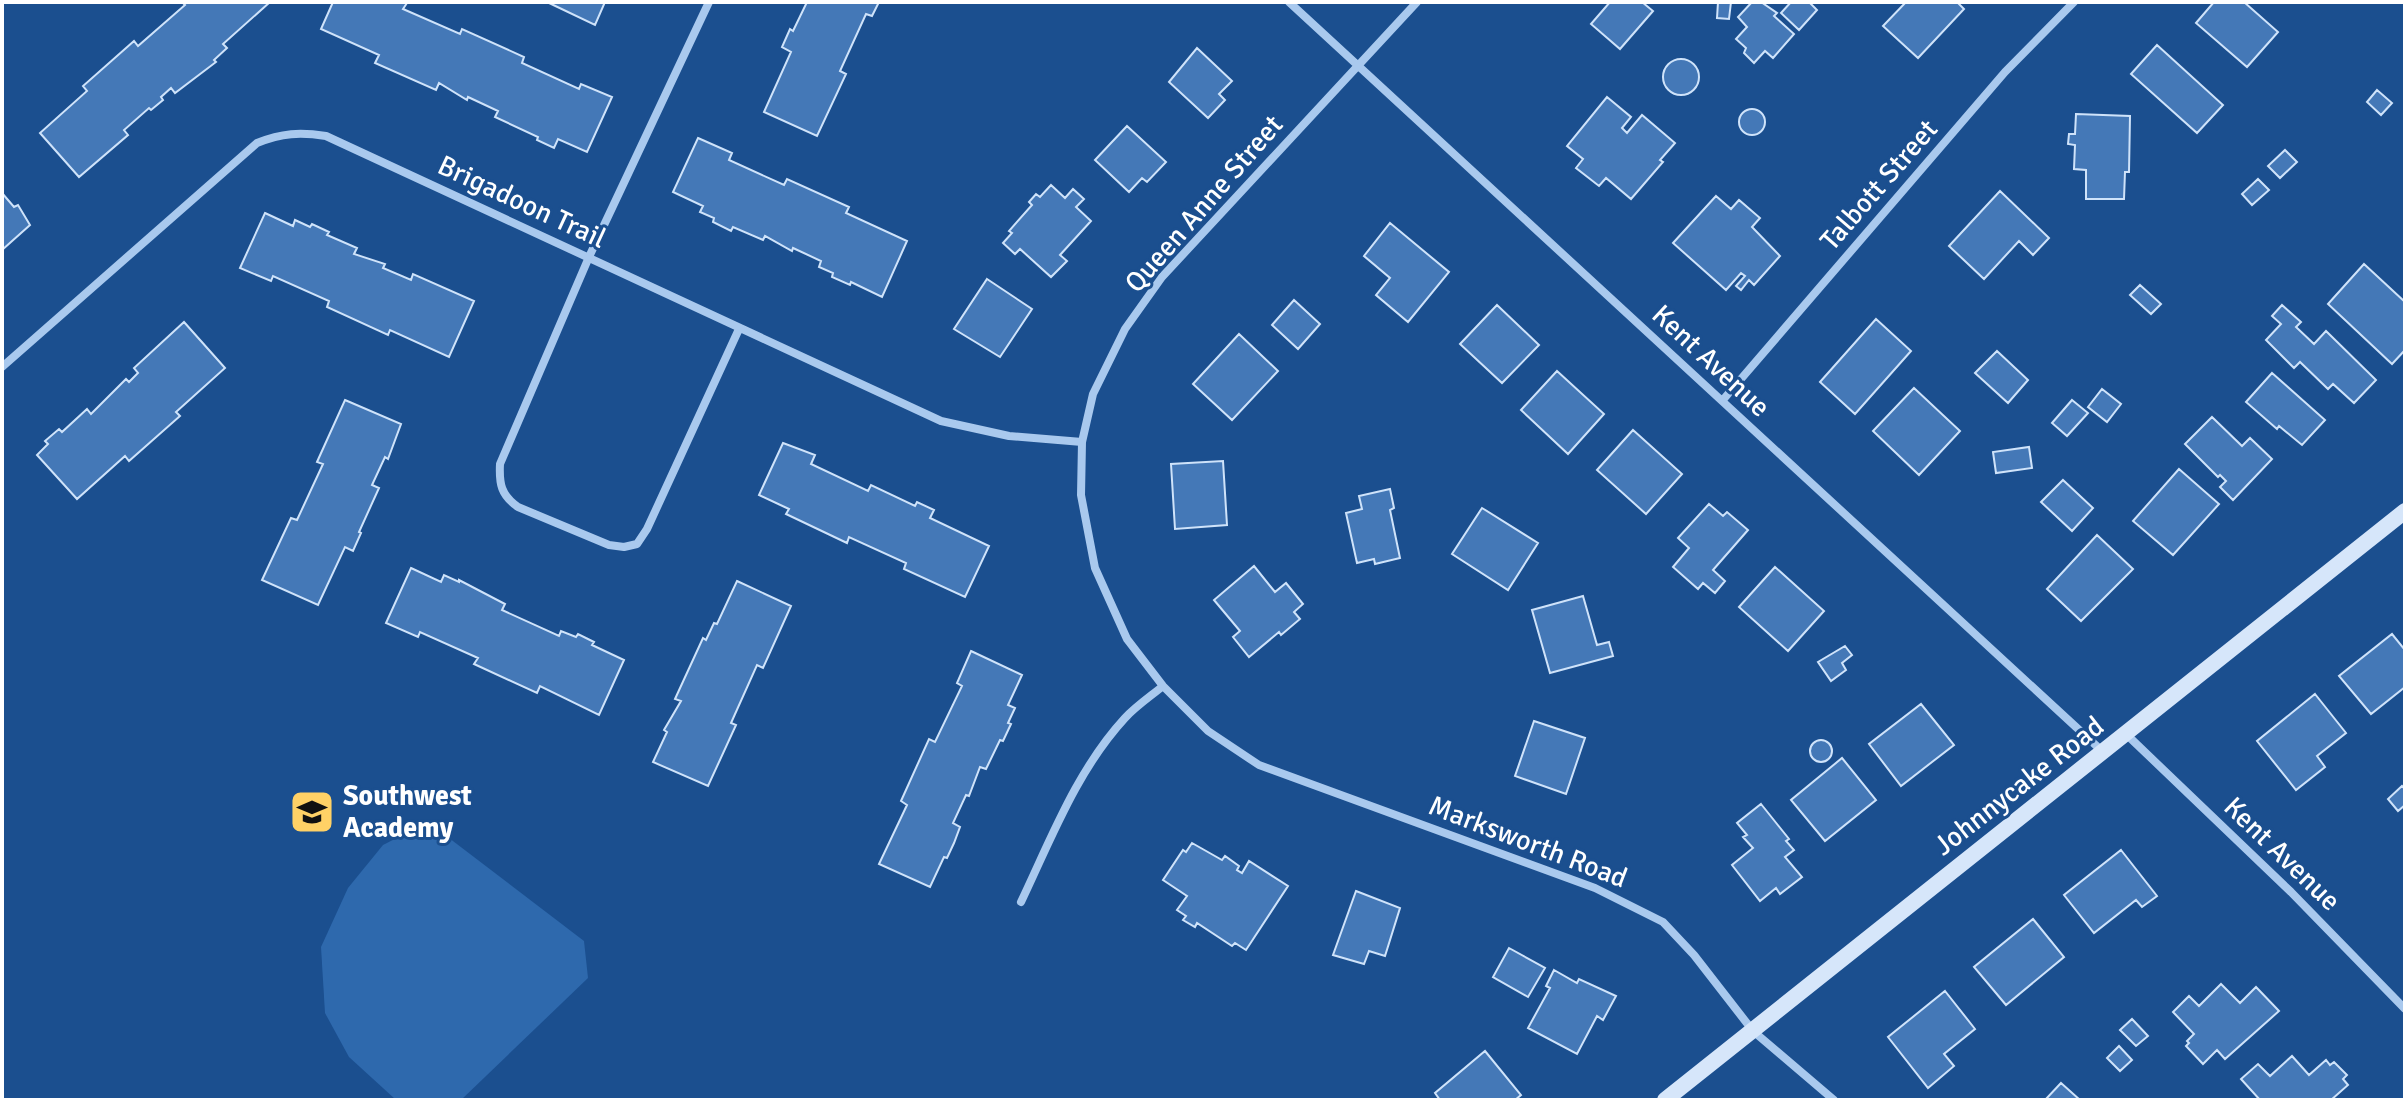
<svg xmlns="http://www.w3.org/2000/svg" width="2407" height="1102" viewBox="0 0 2407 1102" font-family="Signika,sans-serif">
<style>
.green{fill:#2e69ad}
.building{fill:#4478b7;stroke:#cfe3fa;stroke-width:2}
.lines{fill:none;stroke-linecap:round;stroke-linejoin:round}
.minor{stroke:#a9c9ee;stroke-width:8}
.secondary{stroke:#d6e6fa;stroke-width:16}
.labels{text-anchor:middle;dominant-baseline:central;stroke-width:6;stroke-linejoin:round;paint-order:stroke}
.street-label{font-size:28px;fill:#fff;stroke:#1b4f8f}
.poi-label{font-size:28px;font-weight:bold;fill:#fff;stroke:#1b4f8f;text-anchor:start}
</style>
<rect width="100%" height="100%" fill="#1b4f8f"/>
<path class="green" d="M428 822 584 941 588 978 461 1100 395 1099 349 1057 325 1013 321 947 348 888 383 845Z"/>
<path class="building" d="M182 2H270L223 44 227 48 214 60 216 62 175 93 171 88 161 97 163 100 151 110 149 108 124 130 128 135 79 177 40 133 87 91 83 86 134 41 138 46 185 5Z
M333 2H405L407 3 403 9 460 34 462 29 524 57 522 63 579 89 581 84 612 97 587 152 558 139 554 148 537 140 538 137 495 117 498 111 468 97 467 100 439 83 436 90 375 63 379 55 321 29Z
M547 2H605L595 25Z
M807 2H879L872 16 866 14 840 71 846 74 817 136 764 112 791 52 782 47 790 29 793 31Z
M1610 2H1642L1653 11 1620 49 1591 24Z
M1718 2H1731L1729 19 1717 18Z
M1752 2H1761L1777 13 1774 16 1794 34 1773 58 1765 51 1754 63 1744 53 1746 48 1736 39 1747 27 1738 17Z
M1791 2H1809L1817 10 1799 30 1781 13Z
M1906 2H1957L1964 9 1918 58 1883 26Z
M2214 2H2244L2278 32 2247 67 2196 23Z
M2157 45 2223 105 2197 133 2131 74Z
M1197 48 1232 81 1219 94 1225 100 1208 118 1169 82Z
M1663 77a18 18 0 1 1 36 0a18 18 0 1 1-36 0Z
M2377 90 2392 103 2381 115 2367 102Z
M1607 97 1631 117 1622 128 1627 133 1642 115 1675 143 1660 160 1663 162 1631 199 1606 178 1599 186 1576 168 1583 159 1567 146Z
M1739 122a13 13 0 1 1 26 0a13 13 0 1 1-26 0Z
M2076 114 2130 116 2129 172H2125L2124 199H2086V170L2074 169 2075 145 2068 144 2069 134H2075Z
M1127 126 1166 162 1147 182 1142 178 1129 192 1095 160Z
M698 138 732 153 729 160 784 185 787 179 849 207 846 213 907 241 882 297 851 282 850 285 832 277 833 273 819 267 821 261 793 248 792 251 765 236 763 240 733 227 731 231 713 222 714 218 700 212 703 206 673 192Z
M2285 150 2297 162 2280 178 2268 166Z
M2258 179 2269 190 2252 205 2242 194Z
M1051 185 1065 198 1073 189 1084 199 1076 207 1091 221 1060 255 1067 261 1051 277 1020 249 1015 254 1003 243 1012 233 1009 231 1032 205 1029 202 1036 194 1040 197Z
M2000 191 2049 238 2033 255 2019 241 1984 279 1949 246Z
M2 193 14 207 18 205 30 225 2 250Z
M1716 196 1731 209 1739 200 1760 218 1752 227 1780 256 1754 285 1749 280 1741 290 1736 286 1745 276 1741 273 1726 290 1673 243Z
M265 213 293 226 295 220 310 227 312 224 329 232 327 235 357 248 354 254 385 264 383 268 411 280 413 274 474 301 449 357 390 330 388 335 327 307 329 301 273 276 271 281 240 268Z
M1390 223 1449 272 1408 322 1376 295 1390 278 1364 256Z
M2364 264 2405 302V350L2392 364 2328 304Z
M987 279 1032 309 1000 357 954 329Z
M2140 285 2161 304 2151 314 2130 295Z
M1294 300 1320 324 1298 349 1272 325Z
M1497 305 1539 345 1502 383 1460 344Z
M2282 305 2301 322 2296 327 2314 344 2326 331 2376 380 2354 403 2333 384 2328 389 2300 362 2294 368 2266 340 2281 324 2272 316Z
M1876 319 1911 351 1855 414 1820 382Z
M184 322 225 368 176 412 180 416 129 461 125 456 77 499 37 455 48 444 45 441 59 429 62 432 87 409 91 414 126 379 129 382 138 373 134 368Z
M1239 334 1278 371 1232 420 1193 384Z
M1997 351 2028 380 2008 403 1975 373Z
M1557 371 1604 414 1568 454 1521 410Z
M2272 373 2325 420 2302 445 2279 426 2277 429 2246 402Z
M1914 388 1960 431 1919 475 1873 431Z
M2102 389 2121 404 2107 422 2088 407Z
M345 400 401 424 388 459 385 457 372 485 379 488 359 532 361 533 353 551 345 547 318 605 262 580 291 518 297 520 323 464 317 462Z
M2072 400 2088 413 2067 436 2052 423Z
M2212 417 2242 446 2250 438 2272 459 2233 500 2220 487 2226 481 2220 475 2218 477 2185 444Z
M1633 430 1682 474 1646 514 1597 470Z
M783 443 815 455 811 464 868 491 871 485 915 506 917 502 934 510 930 518 989 546 965 597 904 569 906 563 849 537 847 543 786 514 789 509 759 495Z
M2029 447 2032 468 1996 473 1993 452Z
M1223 461 1227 525 1175 529 1171 464Z
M2179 469 2219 504 2173 555 2133 521Z
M2063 480 2093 508 2072 531 2041 502Z
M1390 489 1394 508 1390 510 1400 558 1375 564 1374 559 1357 563 1346 513 1362 509 1359 496Z
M1709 504 1723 516 1727 512 1748 530 1713 570 1725 581 1715 593 1703 583 1698 589 1673 567 1689 548 1678 538Z
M1482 508 1538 543 1508 590 1452 554Z
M2097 535 2133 569 2081 621 2047 589Z
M1254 566 1275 592 1286 583 1303 604 1294 612 1300 619 1281 635 1279 632 1249 657 1233 637 1240 631 1214 600Z
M1775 567 1824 611 1788 651 1739 607Z
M411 568 441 582 444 575 459 582V580L505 604 502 610 559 636 561 631 576 637 578 634 594 642 592 645 624 660 599 715 540 686 537 693 474 664 478 658 420 632 418 637 386 623Z
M737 581 791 606 763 668 757 665 731 723 736 725 708 786 653 762 667 732 664 730 681 701 675 699 703 638 706 640 714 623 717 624Z
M1583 596 1597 645 1609 642 1613 656 1550 673 1532 610Z
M2392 634 2405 650V687L2371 714 2339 676Z
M1845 646 1852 655 1842 663 1846 670 1831 681 1818 662Z
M971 651 1022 675 1008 705 1015 708 1008 723 1011 724 1003 741 1000 740 986 769 980 767 969 796 966 795 953 823 960 827 954 843 947 858 944 857 930 887 879 864 907 805 901 801 929 739 935 742 962 686 957 683Z
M2315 694 2346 733 2317 756 2325 767 2296 790 2257 741Z
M1921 704 1954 745 1901 786 1869 744Z
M1534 721 1585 738 1566 794 1515 776Z
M1810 751a11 11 0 1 1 22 0a11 11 0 1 1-22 0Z
M1842 758 1876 800 1825 841 1791 800Z
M2402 786 2405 789V805L2398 811 2388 799Z
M1761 804 1789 839 1786 841 1794 850 1785 857 1802 877 1780 894 1776 888 1760 901 1732 865 1753 848 1743 837 1747 835 1737 823Z
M1192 843 1222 860 1225 856 1239 866 1237 870 1242 873 1249 861 1288 886 1246 950 1235 943 1232 946 1197 923 1195 927 1183 920 1186 916 1177 910 1187 896 1163 880 1183 850 1186 852Z
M2121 850 2157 896 2142 907 2136 900 2094 933 2064 895Z
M1356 891 1400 908 1385 956 1369 951 1364 964 1333 955Z
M2033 919 2064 957 2006 1005 1974 967Z
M1509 948 1545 968 1528 997 1493 977Z
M1554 970 1577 983 1579 979 1616 996 1603 1020 1597 1016 1577 1054 1528 1028 1550 988 1546 986Z
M2221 984 2240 1003 2256 987 2279 1011 2225 1059 2217 1050 2203 1064 2186 1046 2189 1043 2187 1041 2194 1034 2173 1012 2189 996 2199 1006Z
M1945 991 1975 1029 1944 1054 1954 1066 1928 1088 1888 1037Z
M2132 1019 2148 1036 2136 1046 2120 1030Z
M2119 1046 2132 1060 2120 1071 2107 1058Z
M1485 1051 1521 1095 1515 1100H1440L1435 1093Z
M2292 1056 2309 1075 2326 1060 2330 1065 2334 1062 2347 1075 2343 1079 2348 1085 2331 1100H2260L2241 1079 2258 1064 2270 1076Z
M2061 1083 2080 1100H2045Z"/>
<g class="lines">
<path class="minor" d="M709 2 589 257 500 464C499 484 501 495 518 507L609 545 624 547 637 544 647 529 739 329
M1289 2 2102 751
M1417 2 1162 277 1125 329 1093 394 1082 442 1081 495 1095 568 1127 639 1163 686 1208 731 1259 765 1595 888 1663 922 1694 955 1753 1031 1834 1100
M2 367 257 143C282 133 300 132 326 136L941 421 1009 436 1082 442
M1722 401 2005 72 2074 2
M2126 734 2291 892 2405 1009
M1021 902C1051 839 1077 770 1125 718 1136 706 1151 696 1163 686"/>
<path class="secondary" d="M1665 1100 2405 511"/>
</g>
<defs>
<g id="school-square" transform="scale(2.3)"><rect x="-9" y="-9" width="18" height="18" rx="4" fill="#ffd166" stroke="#1b4f8f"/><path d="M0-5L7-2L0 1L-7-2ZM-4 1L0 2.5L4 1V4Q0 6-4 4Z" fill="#111"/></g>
</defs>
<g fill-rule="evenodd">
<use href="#school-square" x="312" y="812"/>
</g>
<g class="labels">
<g class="street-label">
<text transform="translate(1879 185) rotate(-49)">Talbott Street</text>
<text transform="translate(522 202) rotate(25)">Brigadoon Trail</text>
<text transform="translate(1204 204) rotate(-49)">Queen Anne Street</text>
<text transform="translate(1711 361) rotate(43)">Kent Avenue</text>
<text transform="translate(2019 786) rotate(-38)">Johnnycake Road</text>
<text transform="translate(1528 842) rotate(21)">Marksworth Road</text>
<text transform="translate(2282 854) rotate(44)">Kent Avenue</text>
</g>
<g class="poi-label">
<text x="343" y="796">Southwest<tspan x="343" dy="32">Academy</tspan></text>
</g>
</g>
<rect width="2407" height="1102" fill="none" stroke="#ffffff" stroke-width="8"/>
</svg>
